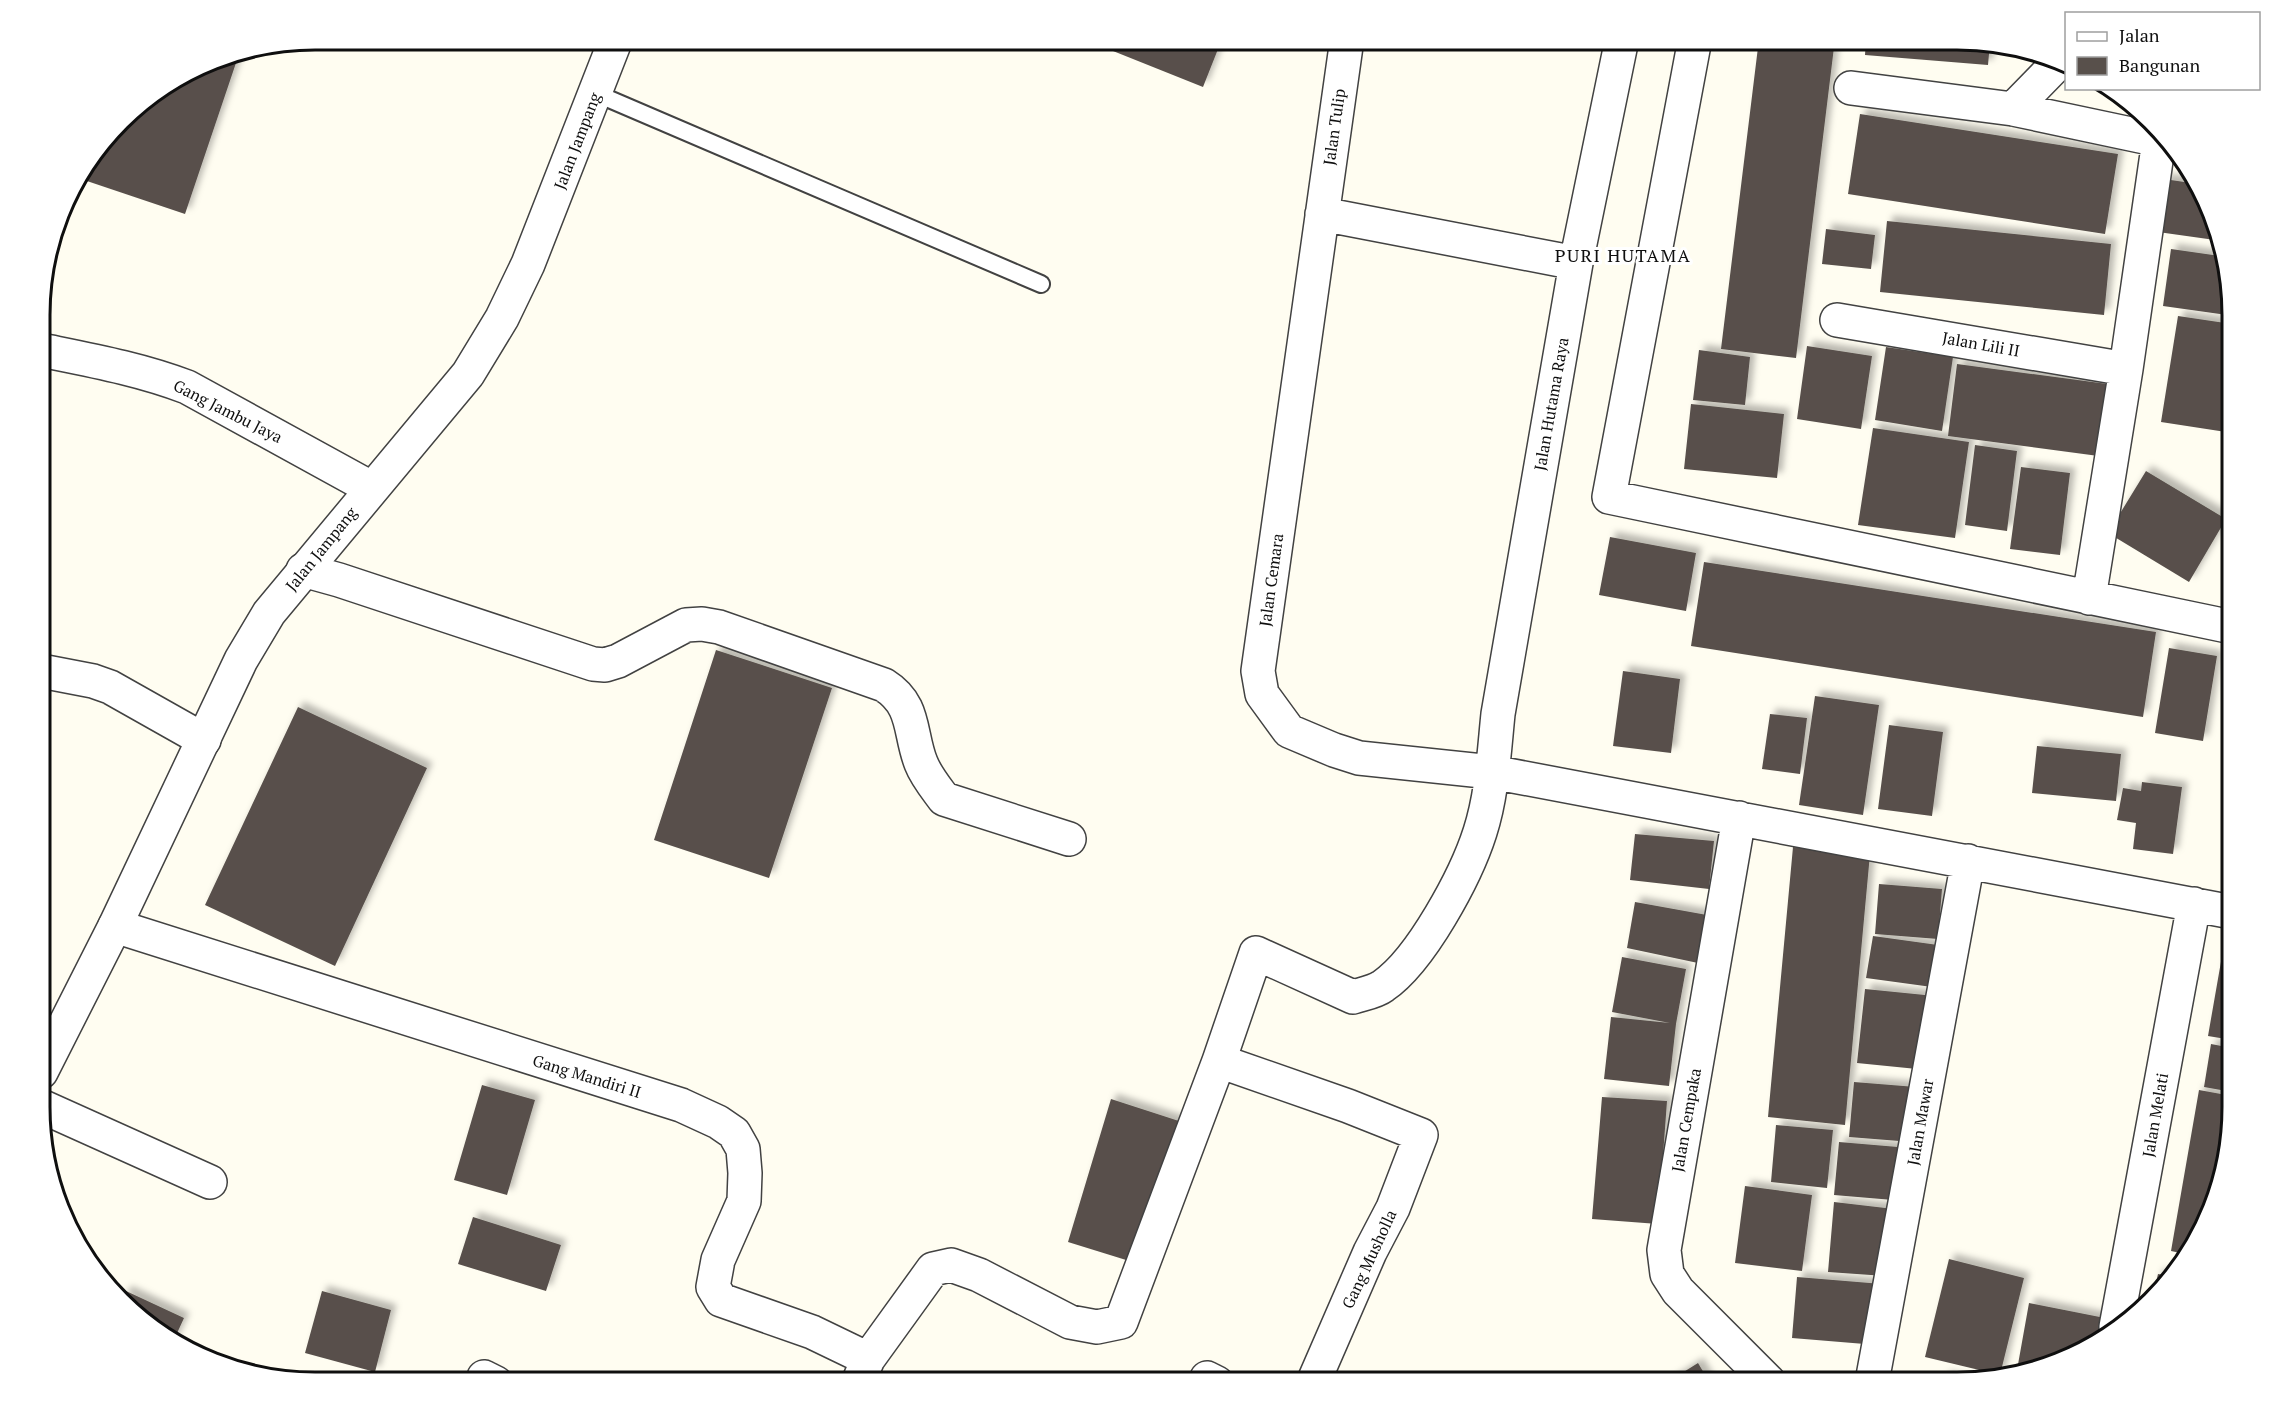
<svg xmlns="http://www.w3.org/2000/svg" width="2272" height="1422" viewBox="0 0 2272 1422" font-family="'PT Serif',serif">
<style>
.building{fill:#58504b;filter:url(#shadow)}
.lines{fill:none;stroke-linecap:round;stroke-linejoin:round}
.service-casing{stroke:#424242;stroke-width:20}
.minor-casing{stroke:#424242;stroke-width:36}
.tertiary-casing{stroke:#424242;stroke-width:36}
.service{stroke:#fff;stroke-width:16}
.minor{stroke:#fff;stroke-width:33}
.tertiary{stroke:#fff;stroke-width:33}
.labels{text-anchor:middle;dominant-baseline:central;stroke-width:6;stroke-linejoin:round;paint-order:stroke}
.street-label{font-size:16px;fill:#0f0f0f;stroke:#fff}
.neighbourhood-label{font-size:18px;letter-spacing:1.5px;fill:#0f0f0f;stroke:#fff}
.rim{fill:none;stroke:#0f0f0f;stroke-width:3}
</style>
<defs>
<filter id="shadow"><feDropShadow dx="5.5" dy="-5.5" stdDeviation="3" flood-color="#0004"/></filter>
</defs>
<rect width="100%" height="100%" fill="#fffdf1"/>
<path class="building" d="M1083 39H1222L1203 87Z
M1759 39H1835L1796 358 1721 349Z
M1866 39H1958L1990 43 1988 65 1865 55Z
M239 54 185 214 78 178 132 107 209 60Z
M1860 114 2118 154 2105 234 1848 194Z
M2164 179 2198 184 2215 240 2158 232Z
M1887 221 2111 244 2104 315 1880 292Z
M1826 229 1875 235 1871 269 1822 264Z
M2171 249 2220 256 2230 290 2227 315 2163 306Z
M2178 316 2232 324V391L2226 432 2161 422Z
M1807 346 1872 356 1861 429 1797 419Z
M1886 347 1953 357 1942 431 1875 420Z
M1699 350 1750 357 1745 405 1693 400Z
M1957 364 2115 385 2106 457 1948 436Z
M1691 404 1784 414 1777 478 1684 469Z
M1873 428 1969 442 1955 538 1858 525Z
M1975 445 2017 451 2007 531 1965 525Z
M2021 467 2070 473 2060 555 2010 549Z
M2146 471 2226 519 2189 582 2108 533Z
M1610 537 1696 553 1686 611 1599 595Z
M1704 562 2156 632 2143 717 1691 646Z
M2169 648 2217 656 2203 741 2155 733Z
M716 650 832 688 769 878 654 840Z
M1623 671 1680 679 1671 753 1613 746Z
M1815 696 1879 705 1863 815 1799 805Z
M298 707 427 768 335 966 205 905Z
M1770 714 1807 718 1800 774 1762 769Z
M1889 725 1943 732 1932 816 1878 809Z
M2037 746 2121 754 2116 801 2032 793Z
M2142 782 2182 787 2173 854 2133 849 2136 823 2117 820 2123 788 2141 791Z
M2231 810 2232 811V842L2226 840Z
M1635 834 1714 841 1709 889 1630 880Z
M1793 847 1870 854 1845 1125 1768 1117Z
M1879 884 1942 889 1938 939 1875 934Z
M1635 902 1707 915 1698 963 1627 948Z
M2226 933 2232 935V1040L2208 1036Z
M1873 936 1938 945 1932 987 1866 978Z
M1622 957 1686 969 1676 1024 1669 1086 1604 1079 1611 1017 1670 1023 1612 1012Z
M1865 989 1935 996 1927 1070 1857 1063Z
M2211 1044 2232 1048V1092L2204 1087Z
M1854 1082 1916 1087 1912 1142 1849 1137Z
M482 1085 535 1100 507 1195 454 1180Z
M2199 1090 2232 1096V1126L2219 1196 2190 1255 2171 1251Z
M1602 1097 1667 1101 1658 1224 1592 1219Z
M1111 1099 1182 1122 1139 1264 1068 1242Z
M1776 1125 1833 1130 1827 1188 1771 1182Z
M1839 1142 1898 1147 1893 1200 1834 1195Z
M1745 1186 1812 1195 1802 1271 1735 1263Z
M1834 1202 1894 1209 1885 1276 1828 1272Z
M473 1217 561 1245 546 1291 458 1264Z
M1949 1259 2024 1278 2000 1375 1925 1357Z
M2158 1274 2170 1276 2154 1291Z
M1797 1277 1882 1284 1877 1345 1792 1338Z
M126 1291 184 1318 173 1342 162 1337 122 1298Z
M322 1291 391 1310 375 1372 305 1353Z
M2029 1303 2110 1319 2107 1336 2095 1346 2017 1370Z
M1698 1363 1710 1383H1666Z
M1945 1376 1970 1382H1943Z"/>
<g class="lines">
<g class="service-casing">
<path id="service" d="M595 93 1041 284"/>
</g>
<g class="minor-casing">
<path id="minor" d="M1347 39 1258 671 1262 694 1289 731 1334 750 1359 758 1492 772 2232 912
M1695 39 1609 497 2232 627
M1851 88 2013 109 2159 140
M2013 109 2059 62
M1322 214 1576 263
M1837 320 2126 369
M41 350C90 360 140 369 187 387L371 488
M303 570 339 580 593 664 605 665 618 661 686 625 702 624 719 627 884 685C916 705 909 733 921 763 926 776 936 788 944 799L1069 839
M2089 598 2126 369 2159 140 2162 141
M41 671 93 681 110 687 204 740
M1739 818 1664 1250 1667 1274 1678 1291 1769 1382
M115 926 681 1105 718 1122 734 1133 743 1149 745 1173 744 1201 718 1260 713 1287 721 1300 812 1332 868 1359
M1219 1061 1348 1106 1421 1135 1393 1208 1370 1252 1313 1383
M41 1106 210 1182
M2116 1327 2194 904
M484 1377 496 1383
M1207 1378 1217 1383
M1872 1382 1968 861
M858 1383 868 1359 933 1269 951 1265 979 1275 1070 1322 1097 1327 1121 1322 1219 1061 1256 953 1353 997C1362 994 1375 992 1383 986 1421 960 1466 876 1480 832 1492 795 1494 753 1498 714L1576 263 1622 39"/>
</g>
<g class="tertiary-casing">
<path id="tertiary" d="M41 1072 115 926 241 660 269 613 468 374 502 318 528 264 616 39"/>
</g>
<use href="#service" class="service"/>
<use href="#minor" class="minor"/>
<use href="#tertiary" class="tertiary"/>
</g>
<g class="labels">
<g class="street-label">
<text transform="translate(1334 127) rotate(-82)">Jalan Tulip</text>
<text transform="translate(577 141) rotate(-69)">Jalan Jampang</text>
<text transform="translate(1981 344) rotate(10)">Jalan Lili II</text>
<text transform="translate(1551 404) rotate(-80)">Jalan Hutama Raya</text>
<text transform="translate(228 411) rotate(27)">Gang Jambu Jaya</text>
<text transform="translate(321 549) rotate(-51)">Jalan Jampang</text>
<text transform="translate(1271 580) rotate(-82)">Jalan Cemara</text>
<text transform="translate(587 1076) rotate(17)">Gang Mandiri II</text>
<text transform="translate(2155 1115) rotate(-80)">Jalan Melati</text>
<text transform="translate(1686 1120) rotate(-80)">Jalan Cempaka</text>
<text transform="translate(1920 1122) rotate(-80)">Jalan Mawar</text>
<text transform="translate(1369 1259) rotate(-65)">Gang Musholla</text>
</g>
<g class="neighbourhood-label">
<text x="1623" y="255">PURI HUTAMA</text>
</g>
</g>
<path d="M0 0H2272V1422H0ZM315 50H1957A265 265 0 0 1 2222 315V1107A265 265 0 0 1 1957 1372H315A265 265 0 0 1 50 1107V315A265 265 0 0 1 315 50Z" fill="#fff" fill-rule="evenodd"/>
<path class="rim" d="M315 50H1957A265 265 0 0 1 2222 315V1107A265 265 0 0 1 1957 1372H315A265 265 0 0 1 50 1107V315A265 265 0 0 1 315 50Z"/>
<rect x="2065" y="12" width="195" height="78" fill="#ffffff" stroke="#9f9f9f" stroke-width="1.5"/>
<rect x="2077" y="32" width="30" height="9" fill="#ffffff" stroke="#9f9f9f" stroke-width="1.5"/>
<text x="2119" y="42" font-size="18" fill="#0f0f0f">Jalan</text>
<rect x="2077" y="57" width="30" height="18" fill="#58504b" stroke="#9f9f9f" stroke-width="1.5"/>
<text x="2119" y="72" font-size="18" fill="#0f0f0f">Bangunan</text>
</svg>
